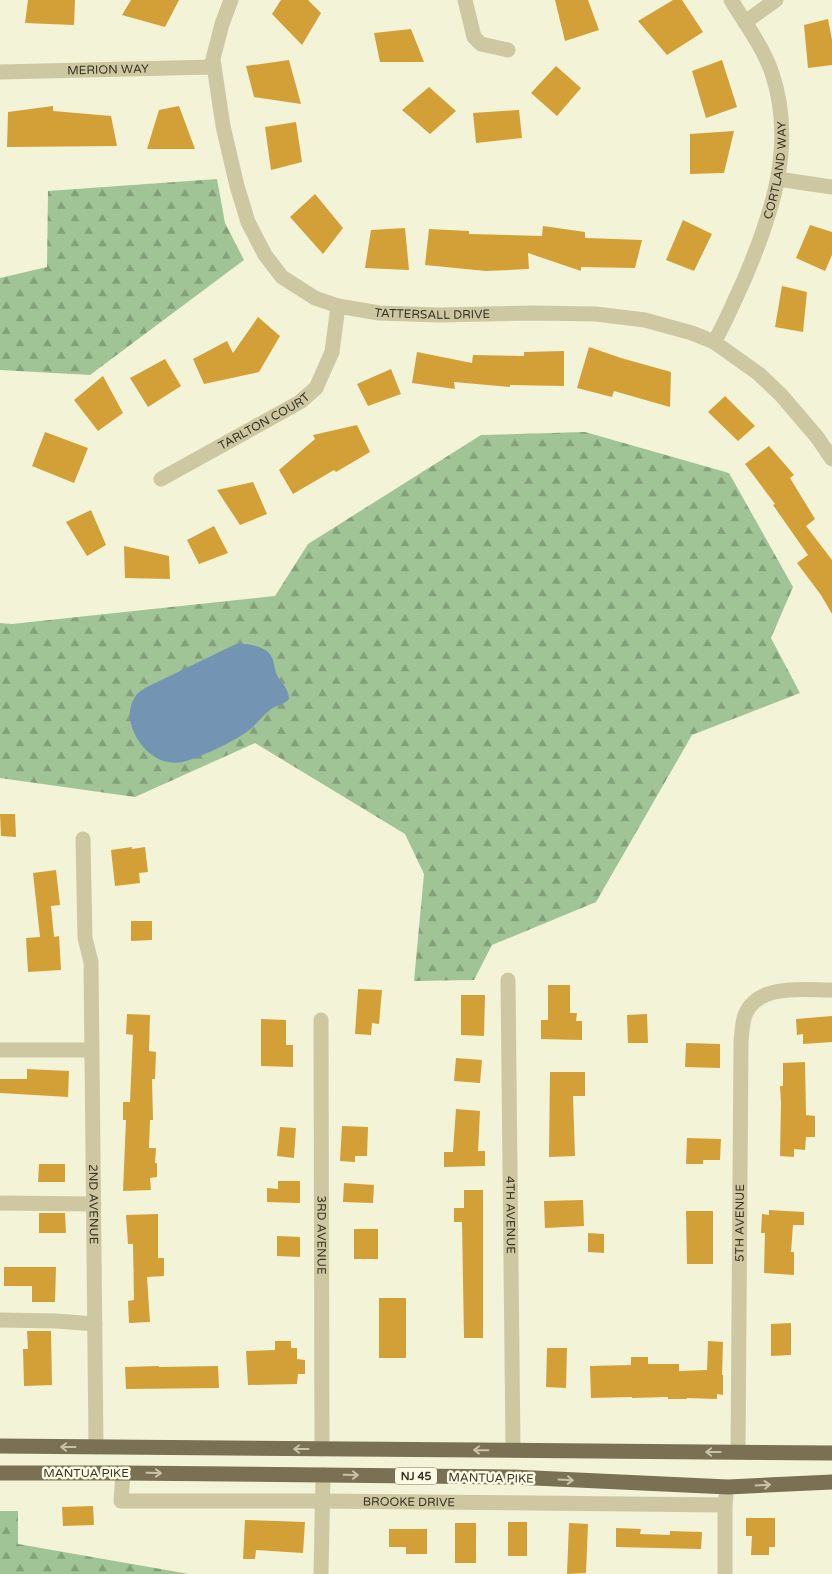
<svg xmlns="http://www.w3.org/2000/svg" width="832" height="1574" viewBox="0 0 832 1574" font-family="'Varela Round',sans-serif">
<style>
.forest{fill:url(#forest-firs)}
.water{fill:#7395b3}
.building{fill:#d2a036}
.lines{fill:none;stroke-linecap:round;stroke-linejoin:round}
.minor{stroke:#cdc8a2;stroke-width:15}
.major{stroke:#7a7154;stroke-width:15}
.oneway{stroke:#c7c3aa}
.labels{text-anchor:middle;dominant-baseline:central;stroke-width:5;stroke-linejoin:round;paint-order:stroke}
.shield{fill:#fbfae3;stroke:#716e5e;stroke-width:1}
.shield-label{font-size:11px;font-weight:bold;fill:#363225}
.street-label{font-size:12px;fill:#363225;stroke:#fbfae3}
</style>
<defs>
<pattern id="forest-firs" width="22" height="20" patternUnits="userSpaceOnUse" patternTransform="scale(1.25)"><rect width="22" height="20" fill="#a0c496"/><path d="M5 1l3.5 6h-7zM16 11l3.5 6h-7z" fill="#83a07a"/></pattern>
</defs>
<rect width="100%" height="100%" fill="#f3f3d7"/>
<path class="forest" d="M217 179 225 223 244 260 90 375 0 370V278L47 267 48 191Z
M585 432 729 473 793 587 771 638 800 693 692 735 596 902 492 945 474 980 414 981 424 874 405 834 255 743 135 797 0 778V623L12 624 275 596 308 544 481 435Z
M0 1511H18V1544L189 1574H0Z"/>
<path class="water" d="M236 644C246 643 266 646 271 656 275 662 274 669 277 675 281 684 289 688 289 699 284 705 276 705 270 710 262 716 256 725 248 731 235 741 199 758 183 762 178 763 172 763 168 762 143 758 119 720 135 697 138 692 142 690 147 687Z"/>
<path class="building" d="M28 0H75L74 25 25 23Z
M131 0H179L165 27 122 15Z
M281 0H308L321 13 302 45 272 14Z
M555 0H588L599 30 565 41Z
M673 0H682L703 32 667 55 638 21Z
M828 19 832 40V65L808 68 804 25Z
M411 29 424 62H380L374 33Z
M289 60 301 104 254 97 246 66Z
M722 60 737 107 706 118 692 71Z
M556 66 581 88 557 116 531 93Z
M429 87 456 111 430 134 402 110Z
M53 106V111L111 116 117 146 7 147 8 112Z
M179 106 195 149H147L159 110Z
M519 110 522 138 476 143 473 113Z
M296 122 302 162 271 170 265 127Z
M734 131 724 173 690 174V134Z
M315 194 343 228 323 254 290 217Z
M683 220 712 234 694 271 666 260Z
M810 225 832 232V255L825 271 796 258Z
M543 226 585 232V238L642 240 635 268 581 267V271L528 253 529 269 486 271 425 265 429 229 469 231V234L542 236Z
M405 228 409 270 365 268 371 230Z
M782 286 807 292 803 332 775 327Z
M258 317 280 336 259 372 204 384 193 359 227 341 233 353Z
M589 347 621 358 671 372 670 407 614 391 612 397 577 388Z
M564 351V386L510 385V387L454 382 455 389 412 383 417 352 472 363 473 355 524 356V352Z
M165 359 181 386 148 407 130 378Z
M391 369 401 394 368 406 357 384Z
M103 376 123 413 98 431 74 400Z
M725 396 755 426 738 441 708 412Z
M357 425 370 452 336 472 334 470 293 494 279 470 315 439 313 435Z
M45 432 88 448 74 483 32 466Z
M769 446 794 475 790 478 815 519 806 526 832 560V614L821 595 797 563 808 555 773 505 775 504 745 464Z
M253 482 267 514 240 525 217 490Z
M91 510 106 545 87 556 66 522Z
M214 526 228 553 199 564 187 540Z
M124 546 169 556 170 579 125 578Z
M0 814H15L16 837 1 836Z
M132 847V849L145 847 148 872 139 873 140 883 115 886 111 850Z
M56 870 60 905 51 906 54 937 59 936 61 970 28 972 26 938 40 937 33 873Z
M131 921H152V940L131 941Z
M548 985H570V1013H577L576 1021H582V1040L541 1039V1020H548Z
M358 989 382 990 379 1024 372 1023 371 1035 355 1034Z
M461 995H485L484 1036 461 1035Z
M127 1014 150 1015 149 1051 156 1052 155 1079H152L153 1120H150L149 1148H156L155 1163H157V1177L150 1178 151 1190 123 1191 126 1120H123V1102H130L133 1035 126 1034Z
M647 1014 648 1043H628L627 1015Z
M832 1016V1042L803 1044V1034L797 1035 796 1019Z
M261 1019 286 1020V1045H293V1067L261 1066Z
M686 1043 720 1044V1068L685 1067Z
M456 1058 482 1060 480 1083 454 1081Z
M805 1062 806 1115 815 1116V1137H806L805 1150 794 1149V1157L780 1156 781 1103 780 1086H783V1063Z
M27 1069 69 1071 68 1097 0 1093V1079H27Z
M550 1072H585V1096H573L575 1156 549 1157Z
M456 1109 480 1111 478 1151H485V1166L444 1167V1152H453Z
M342 1126 368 1127 367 1156H355V1162L340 1161Z
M280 1127 296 1128 294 1158 277 1156Z
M687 1138 721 1139 720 1160H703V1164H686Z
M39 1164H65V1182H38Z
M278 1181H300V1203L267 1202V1188L278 1189Z
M344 1183 374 1185 373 1203 343 1202Z
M464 1190H483V1338H464L462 1222H454V1208H464Z
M583 1200 584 1226 545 1228 544 1201Z
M769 1210 804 1212V1225H793L791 1252H794V1275L764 1273 765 1233H761L762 1214 769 1215Z
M686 1211H713V1264H687Z
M39 1213H65L66 1233H39Z
M158 1214V1258H164V1276L147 1277 150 1322 129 1323 128 1301 134 1300 133 1244H128L126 1215Z
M354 1229H378V1259H354Z
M588 1233 604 1234V1253L588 1252Z
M277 1236 300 1237V1257L277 1256Z
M4 1267H56L55 1302H32V1286H4Z
M379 1298H406V1358H379Z
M791 1323V1355L771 1356V1324Z
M27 1331H51L52 1385 24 1386 23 1349H28Z
M275 1341H291V1348H297V1359L305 1360V1374H298L297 1384 248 1385 246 1351 275 1350Z
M708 1341 723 1342 722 1375H723V1395L717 1394V1399L687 1398V1399H668V1397L632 1398V1397L591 1398 590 1366 631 1365V1357H648V1364H679V1371L707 1370Z
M547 1348H567L566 1388 546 1387Z
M159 1366V1367L218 1366 219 1388 126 1389 125 1367Z
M93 1506 94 1525 63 1526 62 1507Z
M746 1518H775V1547H769V1555H751L752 1536H746Z
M245 1520 305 1522 303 1553 256 1550 255 1559H243Z
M508 1522H527V1556H508Z
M455 1523H476V1563H455Z
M569 1523 588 1524 586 1573 567 1574Z
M616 1528 641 1529 640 1534 670 1535V1531L702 1532 701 1549 616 1547Z
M389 1529H427V1554H406V1547H389Z"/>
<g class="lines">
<g class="minor">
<path id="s1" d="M231 0 222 24 213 59 223 126 237 186 248 222 265 255 282 277 315 298 338 306 379 313 439 315 532 313 596 314 645 320 692 333 714 342 759 374 781 395 817 437 832 459"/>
<path d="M465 0 474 37 481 44 508 50"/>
<path d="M745 22 776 0"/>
<path id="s2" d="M0 72 214 67"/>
<path d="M778 179 832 187"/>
<path id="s3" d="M714 342C726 322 734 301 744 280 772 214 796 145 772 73 763 47 745 23 731 0"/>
<path id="s4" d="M161 479 300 402 316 388 332 352 338 306"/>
<path id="s5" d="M83 839 85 938 91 962 96 1447"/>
<path id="s6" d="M508 980 513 1450"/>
<path id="s7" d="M321 1020 322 1449"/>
<path d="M0 1050H91"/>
<path d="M0 1203 94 1204"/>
<path d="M0 1320 56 1321 95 1324"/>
<path id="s8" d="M738 1452 741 1042C742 1033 742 1024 745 1015 758 983 804 990 832 990"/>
<path id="s9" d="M123 1473 121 1501H322L725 1505"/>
<path d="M321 1574 323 1475"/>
<path d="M725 1574V1505L726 1496"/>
</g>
<path class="major" d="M0 1446 832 1453
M0 1473H123L513 1477 728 1487 832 1482"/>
</g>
<defs><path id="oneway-shaft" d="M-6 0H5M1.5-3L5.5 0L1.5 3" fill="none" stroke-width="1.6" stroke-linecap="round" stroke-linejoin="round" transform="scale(1.25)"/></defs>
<g class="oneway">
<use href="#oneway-shaft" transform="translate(68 1447) rotate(-180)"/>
<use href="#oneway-shaft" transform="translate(301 1449) rotate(-180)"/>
<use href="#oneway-shaft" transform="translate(481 1450) rotate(-179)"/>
<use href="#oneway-shaft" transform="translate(713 1452) rotate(-180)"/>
<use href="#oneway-shaft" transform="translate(154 1473) rotate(1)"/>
<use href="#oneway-shaft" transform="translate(351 1475) rotate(1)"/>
<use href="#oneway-shaft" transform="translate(566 1480) rotate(3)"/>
<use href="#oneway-shaft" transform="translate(763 1485) rotate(-3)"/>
</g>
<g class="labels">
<rect class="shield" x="395" y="1467.5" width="42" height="17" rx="4"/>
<g class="shield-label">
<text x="416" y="1476">NJ 45</text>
</g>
<g class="street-label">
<text stroke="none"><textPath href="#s2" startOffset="108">MERION WAY</textPath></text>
<text stroke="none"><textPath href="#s3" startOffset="184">CORTLAND WAY</textPath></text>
<text stroke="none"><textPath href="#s1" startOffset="452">TATTERSALL DRIVE</textPath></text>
<text stroke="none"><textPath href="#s4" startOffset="118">TARLTON COURT</textPath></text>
<text stroke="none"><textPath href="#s5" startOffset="366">2ND AVENUE</textPath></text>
<text stroke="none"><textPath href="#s6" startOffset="235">4TH AVENUE</textPath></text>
<text stroke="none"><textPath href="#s8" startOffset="229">5TH AVENUE</textPath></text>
<text stroke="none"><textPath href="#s7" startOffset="215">3RD AVENUE</textPath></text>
<text x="86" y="1473">MANTUA PIKE</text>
<text transform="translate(491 1478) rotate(1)">MANTUA PIKE</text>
<text stroke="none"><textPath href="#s9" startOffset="316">BROOKE DRIVE</textPath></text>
</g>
</g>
</svg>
